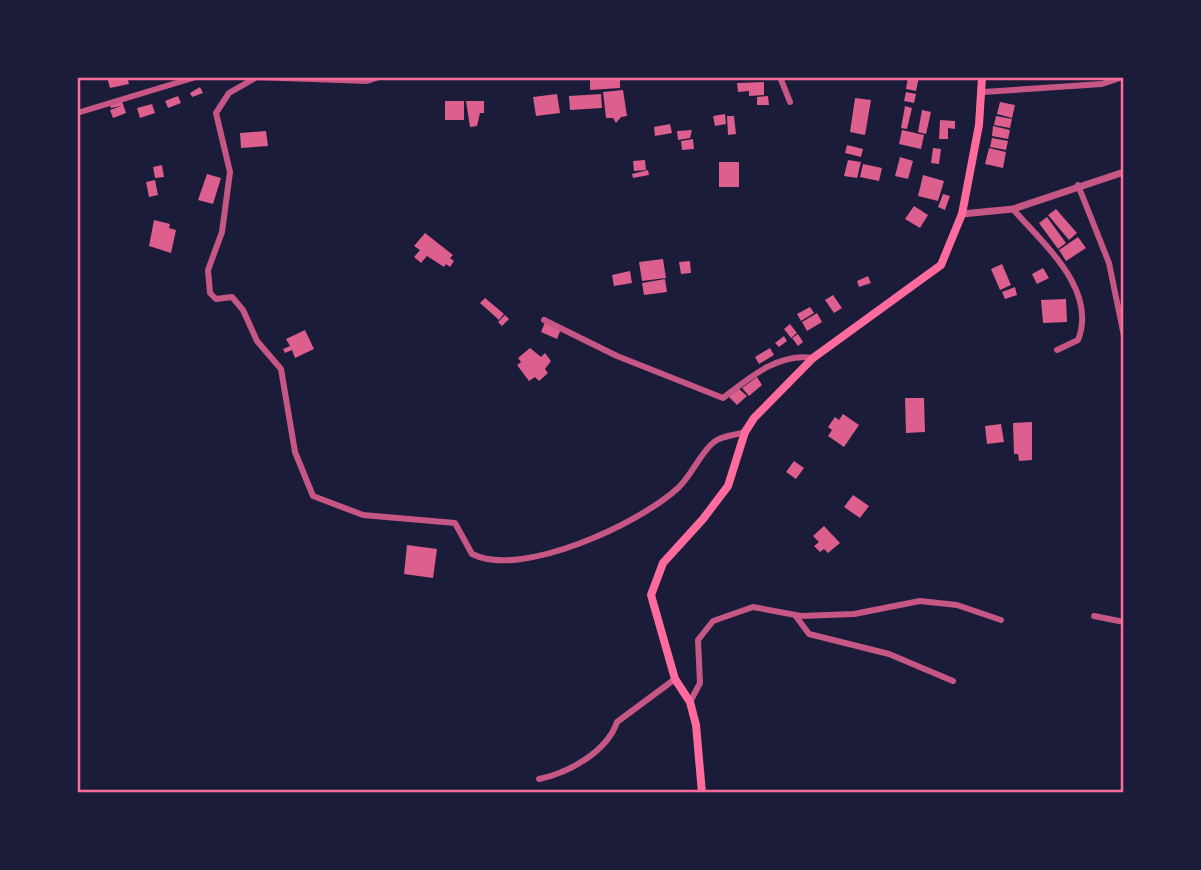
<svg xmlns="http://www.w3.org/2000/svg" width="1201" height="870" viewBox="0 0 1201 870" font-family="'Roboto Condensed',sans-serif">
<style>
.building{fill:#dd5f8e}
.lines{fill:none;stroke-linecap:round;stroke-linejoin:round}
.minor{stroke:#c65784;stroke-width:6}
.tertiary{stroke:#c65784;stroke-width:7}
.secondary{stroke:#ff6b9d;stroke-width:8}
.neatline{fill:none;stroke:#ff6b9d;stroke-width:2.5}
</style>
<rect width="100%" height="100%" fill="#1b1b3a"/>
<path class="building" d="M107 77H127L129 84 110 88Z
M908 77H919L916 91 906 89Z
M620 78V88L590 90V80Z
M764 82V95L749 96V91L738 92 737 83Z
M200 87 203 93 192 97 190 93Z
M623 90 627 116 621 117 616 123 613 118H606L603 92Z
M906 92 916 94 914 103 904 101Z
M557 94 560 113 536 116 533 97Z
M601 94 602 108 570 110 569 96Z
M178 96 181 103 168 108 165 101Z
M768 96 769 105H757V97Z
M855 98 871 100 865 135 850 132Z
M122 101 126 113 113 118 110 110 121 106 111 108 109 104Z
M445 101H464V120H445Z
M466 101H484V113H480L477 126 470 127Z
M1000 102 1015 105 1012 118 997 114Z
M152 104 155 113 140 118 137 108Z
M905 106 912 108 907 129 901 128Z
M922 110 931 112 926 134 918 132Z
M725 114 726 124 715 126 713 116Z
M727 116H734L736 134 728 135Z
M996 116 1012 119 1010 128 994 125Z
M940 120 955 121V129L948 128V139H939Z
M670 124 672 133 655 136 654 127Z
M993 126 1010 130 1008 139 992 136Z
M692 130 690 138 678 140 677 131Z
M902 130 924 135 921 149 899 144Z
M266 131 268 146 241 148 240 133Z
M992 138 1008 141 1006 150 990 147Z
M693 139 694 149 682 150 681 141Z
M847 145 863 149 861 157 845 153Z
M933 148 941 149 939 164 931 163Z
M989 148 1006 152 1003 168 985 164Z
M900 157 913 161 908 179 895 176Z
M645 160 646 170 634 171 633 161Z
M848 160 861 162 857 178 844 176Z
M719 162H739V187H719Z
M863 164 882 168 879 181 860 177Z
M162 165 164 177 155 178 153 167Z
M648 170 649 175 633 178 632 174Z
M207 174 221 178 213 204 198 200Z
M923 175 944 181 938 201 918 196Z
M155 180 158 195 149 197 146 182Z
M943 194 950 196 945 210 938 207Z
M914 206 928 215 920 228 905 219Z
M1056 209 1077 233 1069 240 1048 215Z
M1047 217 1066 243 1058 249 1039 223Z
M154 220 170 224 169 228 176 230 171 253 149 246Z
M425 233 453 255 450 258 454 261 450 267 446 264 444 267 427 256 421 263 414 257 420 250 414 246Z
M1078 237 1086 248 1066 261 1059 250Z
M663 259 666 278 642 281 639 262Z
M690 261 691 273 681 274 679 262Z
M1002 264 1011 285 1000 290 991 269Z
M1043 268 1049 278 1037 284 1032 274Z
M630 271 632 283 614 286 612 275Z
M868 276 871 283 859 287 857 281Z
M665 279 667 292 644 295 642 283Z
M1015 287 1017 295 1005 299 1002 292Z
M833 295 842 308 834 313 825 300Z
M485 298 504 314 499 320 480 303Z
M1066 299 1067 322 1043 323 1041 300Z
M810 307 814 313 801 321 797 314Z
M817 313 822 322 807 331 802 322Z
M505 315 509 319 502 326 498 322Z
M545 322 561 329 557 339 541 332Z
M790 324 797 333 791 338 784 329Z
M305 330 314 349 295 358 292 350 285 353 283 349 290 346 286 339Z
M798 334 803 342 798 346 792 338Z
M784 336 787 341 779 347 775 343Z
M530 348 541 357 545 353 551 361 545 369 548 373 539 381 535 377 529 381 517 365 521 362 518 358Z
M770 348 774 355 759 364 755 357Z
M757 377 762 385 749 396 742 388Z
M738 388 747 396 737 405 729 397Z
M905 398H924L925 432 906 433Z
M843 414 859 425 844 447 828 436 832 430 828 427 835 417 839 420Z
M1032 422V460L1019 461 1018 454H1014L1013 423Z
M1001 424 1004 442 987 444 985 426Z
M794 461 804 468 796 479 786 472Z
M853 495 869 506 860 518 844 507Z
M824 526 840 543 828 553 824 549 820 552 814 546 819 542 813 536Z
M407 545 437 549 433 578 404 574Z"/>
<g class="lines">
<path class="minor" d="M253 77 367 81 379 77
M780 77 790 102
M255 78 229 93 216 113 230 172 222 232 208 270 210 293 216 299 232 297 243 310 257 341 281 369 295 452 313 496 363 515 455 523 472 554C522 579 640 523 678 488 692 475 700 453 714 442 721 436 736 435 745 432
M983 92 1102 84 1123 77
M77 113 196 77
M1078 185 1109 263 1124 336
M1013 209C1043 244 1098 289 1078 340L1057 350
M544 320 617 356 723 398C749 378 779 352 813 358
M795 615 809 634 889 654 953 681
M1094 616 1124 622
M690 702 700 683 698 640 713 621 753 607 801 616 854 614 920 601 957 605 1001 620
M539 779C568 773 607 752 617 722L675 679"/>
<path class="tertiary" d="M962 214 1013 209 1124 172"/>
<path class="secondary" d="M702 793 696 725 690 702 675 679 651 595 663 563 703 519 728 486 745 432 754 418 813 358 941 265 962 214 979 125 982 77"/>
</g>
<rect width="1201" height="870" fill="none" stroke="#1b1b3a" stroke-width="158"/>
<rect x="79" y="79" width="1043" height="712" class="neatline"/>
</svg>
